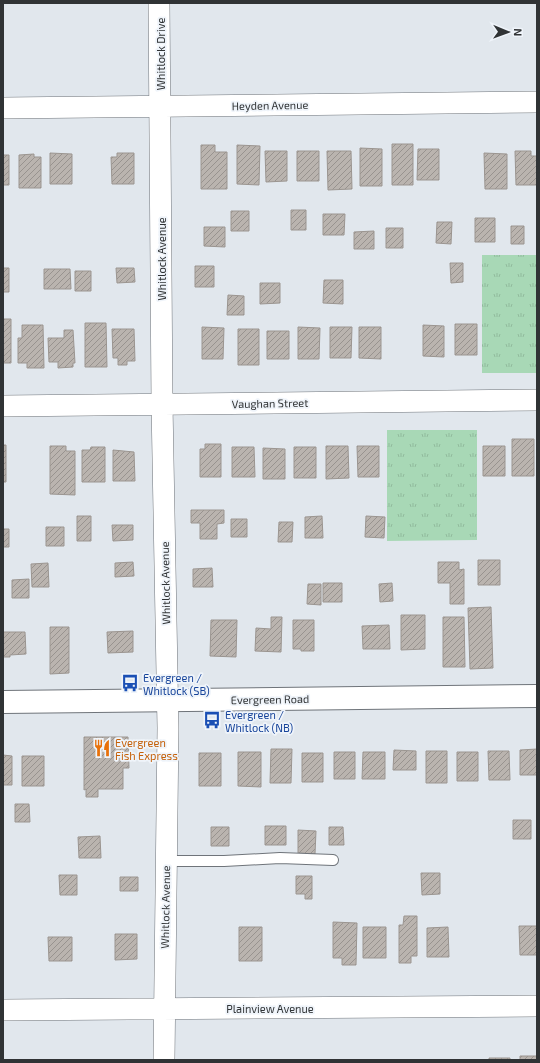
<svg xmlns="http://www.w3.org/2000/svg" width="540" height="1063" viewBox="0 0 540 1063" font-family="'Exo 2',sans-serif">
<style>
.grass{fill:url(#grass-tufts)}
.building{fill:url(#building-hatch);stroke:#9b9590}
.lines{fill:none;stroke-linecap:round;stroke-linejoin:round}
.lane-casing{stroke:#6f747a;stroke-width:12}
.street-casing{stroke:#6f747a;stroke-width:22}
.secondary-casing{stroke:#6f747a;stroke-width:24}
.lane{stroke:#fff;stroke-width:10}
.street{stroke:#fff;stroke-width:21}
.secondary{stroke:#fff;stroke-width:22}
.labels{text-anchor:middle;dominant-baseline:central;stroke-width:3.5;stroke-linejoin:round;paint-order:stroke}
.street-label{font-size:11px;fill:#303335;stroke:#eff4fa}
.transit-label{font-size:11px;fill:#164399;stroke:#eff4fa;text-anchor:start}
.food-label{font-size:11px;fill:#c56008;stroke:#eff4fa;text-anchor:start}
</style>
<defs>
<pattern id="grass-tufts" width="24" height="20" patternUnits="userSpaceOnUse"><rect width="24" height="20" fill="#a8d8b6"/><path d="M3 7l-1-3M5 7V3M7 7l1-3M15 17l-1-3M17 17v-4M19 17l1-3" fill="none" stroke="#91ba9d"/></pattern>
<pattern id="building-hatch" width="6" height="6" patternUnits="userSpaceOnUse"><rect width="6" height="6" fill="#bab4af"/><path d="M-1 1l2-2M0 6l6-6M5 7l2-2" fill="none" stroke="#98938f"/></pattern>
</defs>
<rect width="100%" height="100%" fill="#e1e7ed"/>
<path class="grass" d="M482 255H537V373H482Z
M387 430H477V540L387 541Z"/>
<path class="building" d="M392 144H413V185H392Z
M201 145H215V152H227V189H201Z
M237 145 260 146 259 185 237 184Z
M360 148 382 149V186H360Z
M418 149H439V180H417Z
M265 151H287V181L266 182Z
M297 151H319V181H297Z
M327 151H351L352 189 328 190Z
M515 151H531V156H537V185H516Z
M50 153 72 154V184H50Z
M117 153H134V184H112L111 157H117Z
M484 153 507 154V189H485Z
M34 154V157H41V188H19V155Z
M3 155H9V185H3Z
M291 210H306V230H291Z
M231 211H249V231H231Z
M323 214H345L344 235H323Z
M475 218H495V242H475Z
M437 222H452L451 244 436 243Z
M511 226H524V244H511Z
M204 227H225V247L204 246Z
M386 228H403V248H386Z
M374 231V249H354V232Z
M450 263H463V282L451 283Z
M195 266H214V287H195Z
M3 268H9V292H3Z
M116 268H134L135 282 117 283Z
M44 269H70L71 289H44Z
M75 271H91V291H75Z
M324 280H343V304L323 303Z
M260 283H280V303L260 304Z
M228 295 244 296V315H227Z
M3 319H11V363H3Z
M85 323H106L107 367H85Z
M455 324H477V355H455Z
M22 325H43L44 368H27V363H18V338H22Z
M423 325 444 326V357L423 356Z
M202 327 224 328 223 359H202Z
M298 327 320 328 319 359H298Z
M330 327H352L351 358H330Z
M359 327H381V359L359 358Z
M112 329H134L135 361H127V365H118V358H113Z
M238 329H259V365H238Z
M64 330H73L75 363H73V367L58 368V362H49L48 338H64Z
M267 331H289V359H267Z
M512 439H534V476H512Z
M205 444H221V477H200V449H205Z
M3 445H6V482H3Z
M50 446H66V451H75V495L50 494Z
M326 446H348L349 478 326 479Z
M357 446H379V477H358Z
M483 446H505V476H483Z
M91 447H105V482H82V450H90Z
M232 447H254L255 477H232Z
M294 447H316V478H294Z
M263 448 285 449V479H263Z
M113 450 134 452 135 481H113Z
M191 510H224V523L217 524V539H200V523H191Z
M77 516H91V541H77Z
M322 516 323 538H305V517Z
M366 516 385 517 384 538 365 537Z
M231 519H247V537H231Z
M279 522H293L292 542H278Z
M112 525H133V540L113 541Z
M46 527H64V546H46Z
M3 529H9V547H3Z
M478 560H500V585H478Z
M133 562 134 576 115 577V563Z
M438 562H459V570L464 569V604H450V583H438Z
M48 563 49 587H32L31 564Z
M212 568 213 587H193V569Z
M29 579V598H12V580Z
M323 583H342V602H323Z
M392 583 393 601 380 602 379 584Z
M308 584H321V605L307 604Z
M491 607 493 668 470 669 468 608Z
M401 615H425V649L401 650Z
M271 617H282L281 652 255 651 256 628 271 629Z
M443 617H464L465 667H443Z
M211 620H237L236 657 210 656Z
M293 620H314V651H301V649H293Z
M389 625 390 649H363L362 626Z
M50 627H69V673L50 674Z
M133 631V652L108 653 107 632Z
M3 632H25L26 654 10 655V657H3Z
M84 737H128L129 768H123V789H98V797H86V789L84 790Z
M271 749H292L291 783H270Z
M537 749V775H520V750Z
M394 750 416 751V770H393Z
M426 751H447V783H426Z
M488 751H509L510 780H489Z
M238 752H261V787L238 786Z
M334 752H355V779H334Z
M363 752H385V779H362Z
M457 752H478V781H457Z
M199 753H221V786H199Z
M302 753H323V782H302Z
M3 755 12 756V785H3Z
M22 756H44V786H22Z
M15 804H29L30 822H15Z
M513 820H531V839H513Z
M265 826H286V845H265Z
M211 827H229V846H211Z
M329 827H343L344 845H329Z
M298 830 316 831 315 854 298 853Z
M100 836 101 858H79L78 837Z
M421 873H440V894L422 895Z
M59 875H77V895H60Z
M296 876H312V899H305V894H296Z
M120 877H138V891H120Z
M404 916H417V956H411V963H399V925H403Z
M333 922 357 923 356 965H342V958H333Z
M519 926H537V955H520Z
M239 927H262V961H239Z
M363 927H386V958H363Z
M448 927 449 957H427V928Z
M115 934H137V959L115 960Z
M48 937H72V961H49Z
M520 1056H537V1060H520Z
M489 1058H510V1060H489Z"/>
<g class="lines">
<g class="lane-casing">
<path id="lane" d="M166 861H224L280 858 333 860"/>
</g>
<g class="street-casing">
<path id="street" d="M159 3 162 404 168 728 164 1060
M3 108 537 102
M3 406 537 400
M3 1010 537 1006"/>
</g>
<g class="secondary-casing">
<path id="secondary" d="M3 702 537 696"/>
</g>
<use href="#lane" class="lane"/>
<use href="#street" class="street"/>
<use href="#secondary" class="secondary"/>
</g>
<defs>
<g id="bus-bare" transform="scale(1.38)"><path d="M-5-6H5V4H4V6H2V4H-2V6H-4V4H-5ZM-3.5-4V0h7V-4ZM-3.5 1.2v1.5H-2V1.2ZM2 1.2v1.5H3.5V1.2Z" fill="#1a4fb4" stroke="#eff4fa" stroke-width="2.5" paint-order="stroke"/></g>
<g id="restaurant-bare" transform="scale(1.38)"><path d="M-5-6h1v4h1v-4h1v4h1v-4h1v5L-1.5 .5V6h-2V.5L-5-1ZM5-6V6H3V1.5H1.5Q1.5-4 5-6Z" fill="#e8710a" stroke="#eff4fa" stroke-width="2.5" paint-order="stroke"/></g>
</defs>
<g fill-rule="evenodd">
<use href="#bus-bare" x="130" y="683"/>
<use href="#bus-bare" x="212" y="720"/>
<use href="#restaurant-bare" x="102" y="748"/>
</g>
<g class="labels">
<g class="street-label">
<text transform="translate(160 54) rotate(-90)">Whitlock Drive</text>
<text transform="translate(270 105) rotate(-1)">Heyden Avenue</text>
<text transform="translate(161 259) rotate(-90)">Whitlock Avenue</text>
<text transform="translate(270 403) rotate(-1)">Vaughan Street</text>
<text transform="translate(165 583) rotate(-91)">Whitlock Avenue</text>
<text transform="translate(270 699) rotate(-1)">Evergreen Road</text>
<text transform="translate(165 907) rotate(-89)">Whitlock Avenue</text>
<text x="270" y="1008">Plainview Avenue</text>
</g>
<g class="transit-label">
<text x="143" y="677">Evergreen /<tspan x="143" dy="13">Whitlock (SB)</tspan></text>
<text x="225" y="714">Evergreen /<tspan x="225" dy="13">Whitlock (NB)</tspan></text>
</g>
<g class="food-label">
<text x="115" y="742">Evergreen<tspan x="115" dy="13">Fish Express</tspan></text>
</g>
</g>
<rect width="540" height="1063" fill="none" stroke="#303335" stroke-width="8"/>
<g transform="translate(508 32) rotate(91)" stroke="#eff4fa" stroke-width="3" paint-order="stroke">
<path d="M0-3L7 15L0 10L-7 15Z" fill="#303335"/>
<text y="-6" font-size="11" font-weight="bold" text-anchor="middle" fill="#303335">N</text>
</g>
</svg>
